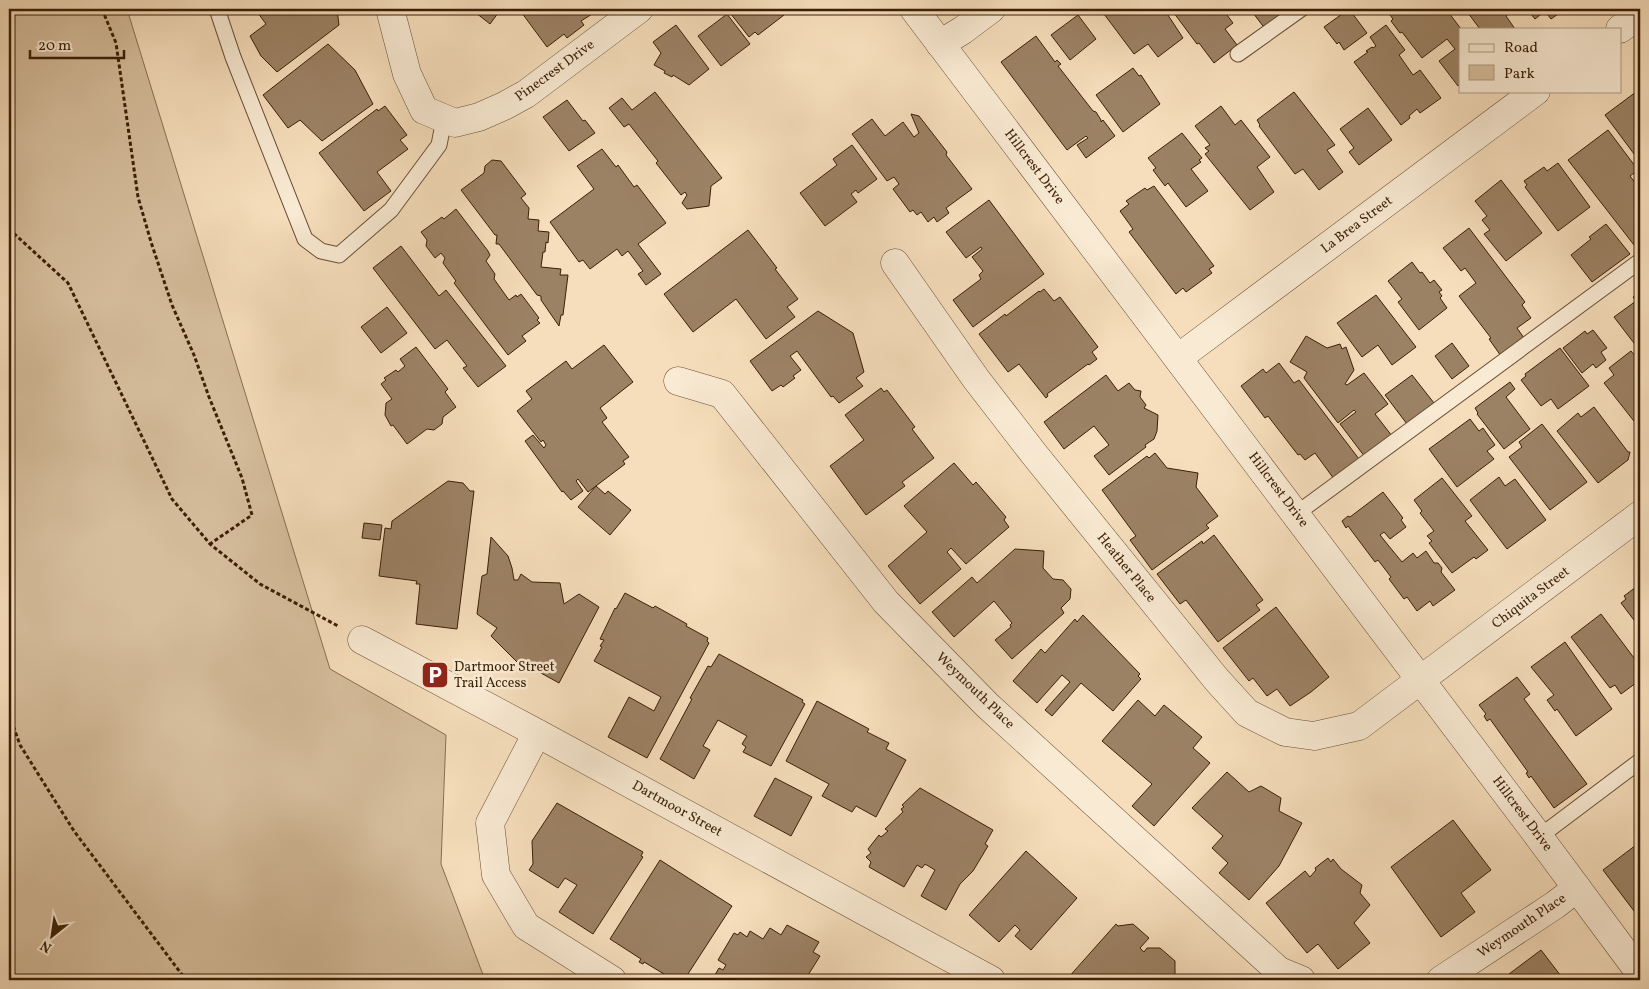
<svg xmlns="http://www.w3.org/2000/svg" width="1649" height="989" viewBox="0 0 1649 989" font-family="Vollkorn,serif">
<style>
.green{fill:#d6be9d;stroke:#886e52}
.building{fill:#9c8265;stroke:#3b1f06}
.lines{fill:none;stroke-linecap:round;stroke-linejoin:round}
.service-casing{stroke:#6a4f34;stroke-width:17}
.minor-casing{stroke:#6a4f34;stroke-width:29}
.tertiary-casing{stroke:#6a4f34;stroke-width:29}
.path{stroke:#3b1f06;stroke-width:3;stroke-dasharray:4 2.5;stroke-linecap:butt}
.service{stroke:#f9ead3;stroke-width:15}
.minor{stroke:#f9ead3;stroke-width:28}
.tertiary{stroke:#f9ead3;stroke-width:28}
.labels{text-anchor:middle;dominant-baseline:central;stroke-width:5;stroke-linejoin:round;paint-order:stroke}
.street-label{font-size:14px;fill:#3b1f06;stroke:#f9ead3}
.poi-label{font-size:14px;fill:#3b1f06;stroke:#f9ead3;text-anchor:start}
</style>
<rect width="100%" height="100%" fill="#f6debc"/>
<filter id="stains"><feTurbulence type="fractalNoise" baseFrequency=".004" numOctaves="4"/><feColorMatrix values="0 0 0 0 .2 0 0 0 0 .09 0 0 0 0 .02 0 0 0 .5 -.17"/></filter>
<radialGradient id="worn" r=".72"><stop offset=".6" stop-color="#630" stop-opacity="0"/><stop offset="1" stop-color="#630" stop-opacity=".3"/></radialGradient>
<path class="green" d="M9 9H127L330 669 446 735 441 864 485 980H9Z"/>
<path class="building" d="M255 9H337L339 25 277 72 261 56 250 36 266 24Z
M471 9H501L490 24Z
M519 9H600L581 21 584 25 567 38 564 34 547 47Z
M727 9H779L784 15 758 35 755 32 749 37Z
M1103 9H1164L1183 38 1158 57 1148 44 1134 54 1101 10Z
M1171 9H1219L1221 12 1224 11 1233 23 1225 29 1237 45 1214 63 1199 43 1197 44Z
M1250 9H1294L1266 30Z
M1349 9 1367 33 1344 50 1339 42 1337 44 1324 27Z
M1390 9H1446L1461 29H1460V84L1458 86 1439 61 1455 49 1447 39 1422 58 1402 32 1400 33 1391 21 1393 19 1387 11Z
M1465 9H1514L1506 16 1515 29H1480Z
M1527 9H1565L1551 19 1545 11 1535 19Z
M727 14 750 44 721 66 698 36Z
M1078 15 1096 39 1070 60 1051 35Z
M676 25 709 69 689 85 673 75 672 77 664 73 665 71 654 65 661 53 653 42Z
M1386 25 1405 50 1399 55 1413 75 1420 70 1441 98 1420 113 1417 109 1409 116 1410 118 1401 125 1354 62 1368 52 1366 51 1372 47 1373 48 1376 46 1370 37Z
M1036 36 1055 62 1057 60 1061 64 1058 66 1093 111 1096 112 1101 120V122L1103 120 1115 136 1086 158 1077 145 1088 138 1086 136 1067 150 1001 62Z
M328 44 355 70 373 104 322 141 300 120 288 128 263 95Z
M1133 68 1139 76 1141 75 1160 104 1123 132 1096 95Z
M1640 89V162L1605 115Z
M655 92 722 178 711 186 709 206 687 209 682 203 687 195 685 192 681 195 656 163 658 161 629 124 624 127 609 108 622 98 632 110Z
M1294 92 1335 145 1327 150 1343 172 1319 190 1303 169 1295 174 1259 126 1260 125 1257 120Z
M567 100 583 121 585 120 595 133 569 151 543 117Z
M385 106 407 135 400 140 408 149 377 172 391 191 364 211 319 153 377 109 378 111Z
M1221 106 1235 125 1241 120 1270 157 1257 167 1274 192 1250 210 1205 154 1209 151 1205 148 1210 145 1195 126Z
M1368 108 1392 140 1359 165 1349 152 1354 148 1340 129Z
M911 114 919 116 947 152 946 155 972 189 946 208 949 213 937 222 934 217 928 222 921 212 917 215 913 210 910 212 893 189 899 184 894 177 887 181 852 134 872 119 885 136 903 122 914 137 919 133Z
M1608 130 1638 170 1630 176 1636 184 1640 181V240L1634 245 1568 160Z
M1182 133 1202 158 1199 160 1201 162 1191 169 1208 191 1186 207 1168 183 1165 186 1153 170 1156 168 1148 158Z
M852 145 877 179 858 193 856 190 851 194 857 202 825 226 800 193 837 165 833 159Z
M602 149 616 167 618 165 634 187 637 185 666 223 638 244 661 274 646 285 638 274 643 271 628 251 622 256 617 249 590 269 583 260 579 262 550 222 594 189 577 166Z
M492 160 501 161 526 194 521 198 529 208 528 219 539 220 538 231 549 232 548 243 546 242 545 252H543L541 267 561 269 560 275H568L563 315H561L559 326 541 300V296L537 295 499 244H496L497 235H495L461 190 484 173 485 166Z
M1558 163 1590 207 1558 231 1525 187 1527 185 1524 181 1544 167 1547 171Z
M1501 180 1542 233 1506 261 1484 234 1490 230 1482 220 1487 216 1475 201Z
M1154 186 1214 266 1209 269 1212 273 1186 292 1183 288 1176 294 1129 232 1133 229 1120 211 1129 204 1126 201 1145 188 1147 190Z
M989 200 1044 274 973 327 953 300 981 279 979 275 983 271 972 257 982 249 981 247 966 258 946 232Z
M456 209 488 251 490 255 486 261 495 274 494 279 509 300 516 295 517 297 521 294 539 318 537 320 540 323 522 336 526 341 508 355 454 283 456 281 443 263 445 258 441 253 435 258 426 246 427 240 421 232 442 217 444 219Z
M1606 224 1630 254 1592 282 1571 255 1591 239 1589 237Z
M1469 228 1525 302 1522 305 1531 318 1517 328 1524 338 1501 356 1489 339 1491 338 1459 296 1476 283 1465 268 1461 271 1443 248Z
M748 230 777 268 775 269 798 299 787 307 795 317 766 339 736 299 693 332 664 294Z
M401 246 439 296 446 290 506 366 478 387 463 368 467 366 447 340 435 349 373 268Z
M1412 262 1420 273 1422 272 1430 283 1434 280 1442 290 1439 292 1442 296 1440 298 1447 308 1419 330 1398 302 1402 299 1388 281Z
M1044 289 1054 301 1060 297 1098 347 1092 352 1097 359 1089 365 1088 364 1047 394 1048 396 1046 398 1019 364 1008 372 979 334 1005 314 1006 316 1039 291 1040 292Z
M1640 292V351L1614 317 1636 301 1633 297Z
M1376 295 1416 347 1392 365 1378 345 1362 357 1337 323Z
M387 307 407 333 381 353 361 327Z
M818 311 853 333 864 372 856 378 863 386 839 403 833 396 831 397 797 351 790 356 801 370 793 376 795 378 783 387 781 385 772 391 750 361Z
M1593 330 1607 348 1601 352 1606 360 1596 368 1593 364 1582 373 1563 348 1585 331 1587 334Z
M1306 336 1327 348 1340 344 1342 349 1346 347 1354 370 1345 384 1347 385 1364 373 1388 404 1375 414 1392 436 1365 457 1340 424 1356 412 1354 410 1338 423 1304 378 1307 372 1290 362Z
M1452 343 1469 366 1452 379 1435 356Z
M604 345 633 382 600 408 607 418 602 422 629 457 623 461 625 464 588 492 578 479 576 481 583 491 571 500 563 491 562 492 525 441 533 435 544 448 546 445 543 440 541 442 517 411 532 399 526 391 566 361 572 369Z
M416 347 448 389 445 392 456 407 443 417 442 424 434 430 427 429 407 444 393 425 391 426 385 415 386 403 392 399 381 384 386 380 384 378 396 370 398 372 405 366 400 359Z
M1560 348 1589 386 1558 409 1551 399 1541 406 1521 380 1526 376 1525 374Z
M1631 351 1637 358 1638 357 1640 360V430H1638L1636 426 1637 425 1604 383 1614 375 1609 368Z
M1279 363 1294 383 1299 380 1359 459 1334 479 1315 453 1305 460 1300 454 1298 455 1268 416 1265 418 1241 386 1263 369 1266 373Z
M1106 375 1118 391 1129 383 1135 390 1141 391 1140 397 1146 405 1144 408 1158 415 1157 431 1154 439 1145 445 1146 447 1109 475 1094 456 1109 445 1094 426 1064 449 1044 422Z
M1412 375 1434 403 1407 424 1385 395Z
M1510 382 1515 389 1506 397 1530 429 1504 449 1477 414 1478 413 1475 408Z
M881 388 884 392 887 390 915 427 912 429 934 458 902 482 905 486 866 515 830 466 864 440 845 415Z
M1594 407 1628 452H1630L1628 460 1598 483 1557 431 1578 413 1581 417Z
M1470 419 1479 431 1483 428 1495 445 1487 451 1494 459 1457 487 1429 449Z
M1542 424 1587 482 1550 510 1509 457 1522 447 1519 442Z
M1155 453 1167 468 1198 473 1196 487 1218 516 1206 525 1209 528 1152 570 1130 540 1136 536 1102 490 1147 456 1149 458Z
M954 463 973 485 976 482 1006 517 1004 520 1009 527 966 564 951 548 947 552 961 569 920 604 888 566 927 532 904 506Z
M1499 477 1505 486 1515 479 1546 520 1507 549 1470 500Z
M1442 478 1472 516 1465 521 1488 550 1476 559 1474 557 1452 573 1429 543 1432 541 1427 536 1434 531 1420 513 1422 511 1414 500Z
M448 481 463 483 470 491H474L457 629 416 624 420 584H416L417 581 379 576 385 528 391 529 392 521Z
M596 486 605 494 608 491 631 510 610 535 578 507Z
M1383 492 1403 518 1401 520 1406 527 1390 539 1384 532 1380 535 1388 545 1402 562 1413 553 1417 558 1426 551 1434 563H1438L1442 568 1441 572 1455 590 1433 606 1430 601 1417 611 1407 597 1404 599 1389 579 1391 577 1378 560 1375 562 1348 526 1346 528 1342 521 1348 516 1350 517Z
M364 523 382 525 380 540 362 538Z
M1214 535 1263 600 1256 605 1260 610 1218 642 1186 600 1180 604 1157 574 1202 541 1203 544Z
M491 537 508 556 512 568 514 580H518L521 574 532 582 560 583 564 604 579 594 599 607 559 683 530 667 526 671 491 636 497 628 477 614 482 576 487 574Z
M1015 549 1044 551 1043 568 1053 579 1063 580 1071 589 1070 599 1061 608 1064 613 1012 659 995 640 1011 627 1010 625 1012 623 994 601 954 637 932 612 972 577 977 583Z
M1640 584V628L1621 603 1626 599 1624 596Z
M625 593 653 608 655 606 687 624 686 626 708 638 707 641 709 643 647 758 608 737 629 697 654 711 661 697 594 661 602 647 600 646 604 640 600 639 615 608 616 609Z
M1276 607 1329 677 1311 692 1290 706 1277 689 1267 696 1253 678 1249 681 1223 648Z
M1601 614 1640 666V680L1621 694 1615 685 1610 688 1571 637Z
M1083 615 1140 674 1138 676 1141 679 1113 711 1081 683 1052 716 1045 710 1070 682 1062 675 1037 703 1013 681 1041 649 1045 653 1075 619 1077 622Z
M1565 642 1612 709 1576 736 1557 709 1555 711 1547 700 1554 695 1531 667Z
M719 654 803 700 802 702 805 704 771 766 743 752 746 747 742 744 747 736 718 720 703 746 710 750 694 779 660 759 692 699 690 698 708 666 711 667Z
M1517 677 1530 694 1524 699 1587 784 1554 808 1531 776 1529 778 1526 773 1528 772 1490 719 1487 721 1484 716 1486 714 1479 705Z
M1138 700 1155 716 1164 705 1202 737 1193 748 1210 763 1154 826 1132 806 1152 784 1102 741Z
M817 701 869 729 867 732 889 743 886 749 906 760 876 817 856 806 852 812 822 796 829 784 786 761Z
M1227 772 1249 792 1261 786 1281 798 1279 811 1302 823 1279 866 1249 900 1219 873 1228 863 1212 848 1223 836 1192 808Z
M775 778 812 797 791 836 754 816Z
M920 788 993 830 985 844 988 846 973 871 960 884 946 910 921 896 935 870 925 864 922 868 917 865 904 887 869 867 871 862 866 857 871 853 868 849 879 835 881 837 888 831 885 829 903 812 901 809 904 807 902 805Z
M557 803 643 852 641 856 643 857 593 934 559 912 577 885 565 878 558 888 529 870 533 864 532 841Z
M1453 820 1491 870 1461 893 1475 912 1441 937 1391 867Z
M1640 842V919L1603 870Z
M1026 851 1077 898 1031 950 1015 936 1020 930 1015 925 999 942 969 915Z
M1328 858 1331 862 1333 859 1341 869 1362 885 1360 893 1370 905 1354 923 1370 943 1338 969 1318 944 1307 953 1266 903 1305 871 1310 877 1316 870 1315 868Z
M660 860 732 906 684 980H674L644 962 643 964 639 962 641 959 610 939Z
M1116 924 1118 926 1133 924 1149 938 1140 948 1144 952 1147 948H1160L1175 961V974L1182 980H1069L1067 979Z
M787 925 819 942 813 952 820 956 805 980H712L719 968 723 970 726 965 718 960 734 933 738 935 740 932 747 937 750 931 763 939 770 928 781 935Z
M1541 950 1564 980H1501Z"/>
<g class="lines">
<g class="service-casing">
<path id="service" d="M217 9 233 57 305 239 321 251 339 255 391 210 439 145 444 119
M1238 54 1301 9
M1296 514 1640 261
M1539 837 1640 761"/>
</g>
<g class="minor-casing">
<path id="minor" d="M390 9 407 74 424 110 455 123 479 117 504 106 526 94 639 9
M1620 29 1640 14
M940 44 963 30 991 9
M895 263 976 379 1034 454 1217 680 1247 713 1285 732 1314 736 1359 726 1640 515
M1178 358 1536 91
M678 381 722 394 886 602 987 705 1279 971 1301 980
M362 640 537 733 991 980
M537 733 490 823 496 875 526 926 612 980
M1441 980 1555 905 1577 888"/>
</g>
<g class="tertiary-casing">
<path id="tertiary" d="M914 9 1539 837 1640 973"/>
</g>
<path class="path" d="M102 9 116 43 138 197 151 242 172 305 194 355 209 397 242 478 252 515 210 544
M9 229 68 283 172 499 210 544 260 584 338 626
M9 714 20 745 74 831 186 980"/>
<use href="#service" class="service"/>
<use href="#minor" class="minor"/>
<use href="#tertiary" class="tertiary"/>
</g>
<defs>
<g id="parking-square" transform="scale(1.4375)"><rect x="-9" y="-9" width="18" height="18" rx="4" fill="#8f2418" stroke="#f9ead3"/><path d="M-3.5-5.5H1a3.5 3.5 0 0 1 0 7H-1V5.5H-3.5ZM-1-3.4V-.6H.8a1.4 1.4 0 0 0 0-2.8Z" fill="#fff"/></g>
</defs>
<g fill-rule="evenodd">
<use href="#parking-square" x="435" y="675"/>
</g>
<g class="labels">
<g class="street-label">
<text transform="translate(555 71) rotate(-36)">Pinecrest Drive</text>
<text transform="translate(1034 167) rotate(53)">Hillcrest Drive</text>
<text transform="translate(1357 225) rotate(-37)">La Brea Street</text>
<text transform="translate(1278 490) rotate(53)">Hillcrest Drive</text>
<text transform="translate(1126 568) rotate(51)">Heather Place</text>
<text transform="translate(1531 598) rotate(-37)">Chiquita Street</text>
<text transform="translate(975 691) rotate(44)">Weymouth Place</text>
<text transform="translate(677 809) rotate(29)">Dartmoor Street</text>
<text transform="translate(1522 814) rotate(53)">Hillcrest Drive</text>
<text transform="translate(1522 926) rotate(-34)">Weymouth Place</text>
</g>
<g class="poi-label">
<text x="454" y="667">Dartmoor Street<tspan x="454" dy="16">Trail Access</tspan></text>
</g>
</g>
<rect width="1649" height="989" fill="none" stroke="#f6debc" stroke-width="30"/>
<rect x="10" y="10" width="1629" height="969" fill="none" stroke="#3b1f06" stroke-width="2.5"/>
<rect x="15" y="15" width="1619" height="959" fill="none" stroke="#3b1f06"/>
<rect x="1459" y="28" width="162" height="65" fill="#f9ead3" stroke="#ad9981"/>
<rect x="1469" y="44" width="25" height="8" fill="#f9ead3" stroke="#ad9981"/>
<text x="1504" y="52" font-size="15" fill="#3b1f06">Road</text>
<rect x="1469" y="65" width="25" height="15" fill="#d6be9d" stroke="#ad9981"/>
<text x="1504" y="78" font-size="15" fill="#3b1f06">Park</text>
<g transform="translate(52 936) rotate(210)" stroke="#f9ead3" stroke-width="4" paint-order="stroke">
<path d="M0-4L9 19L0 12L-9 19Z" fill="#3b1f06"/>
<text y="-8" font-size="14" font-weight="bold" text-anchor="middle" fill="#3b1f06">N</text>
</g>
<path d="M30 50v8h94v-8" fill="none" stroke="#3b1f06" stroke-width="2.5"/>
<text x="38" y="50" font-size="15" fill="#3b1f06" stroke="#f9ead3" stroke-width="4" paint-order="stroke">20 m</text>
<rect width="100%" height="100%" filter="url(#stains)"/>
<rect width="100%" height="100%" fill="url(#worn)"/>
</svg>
